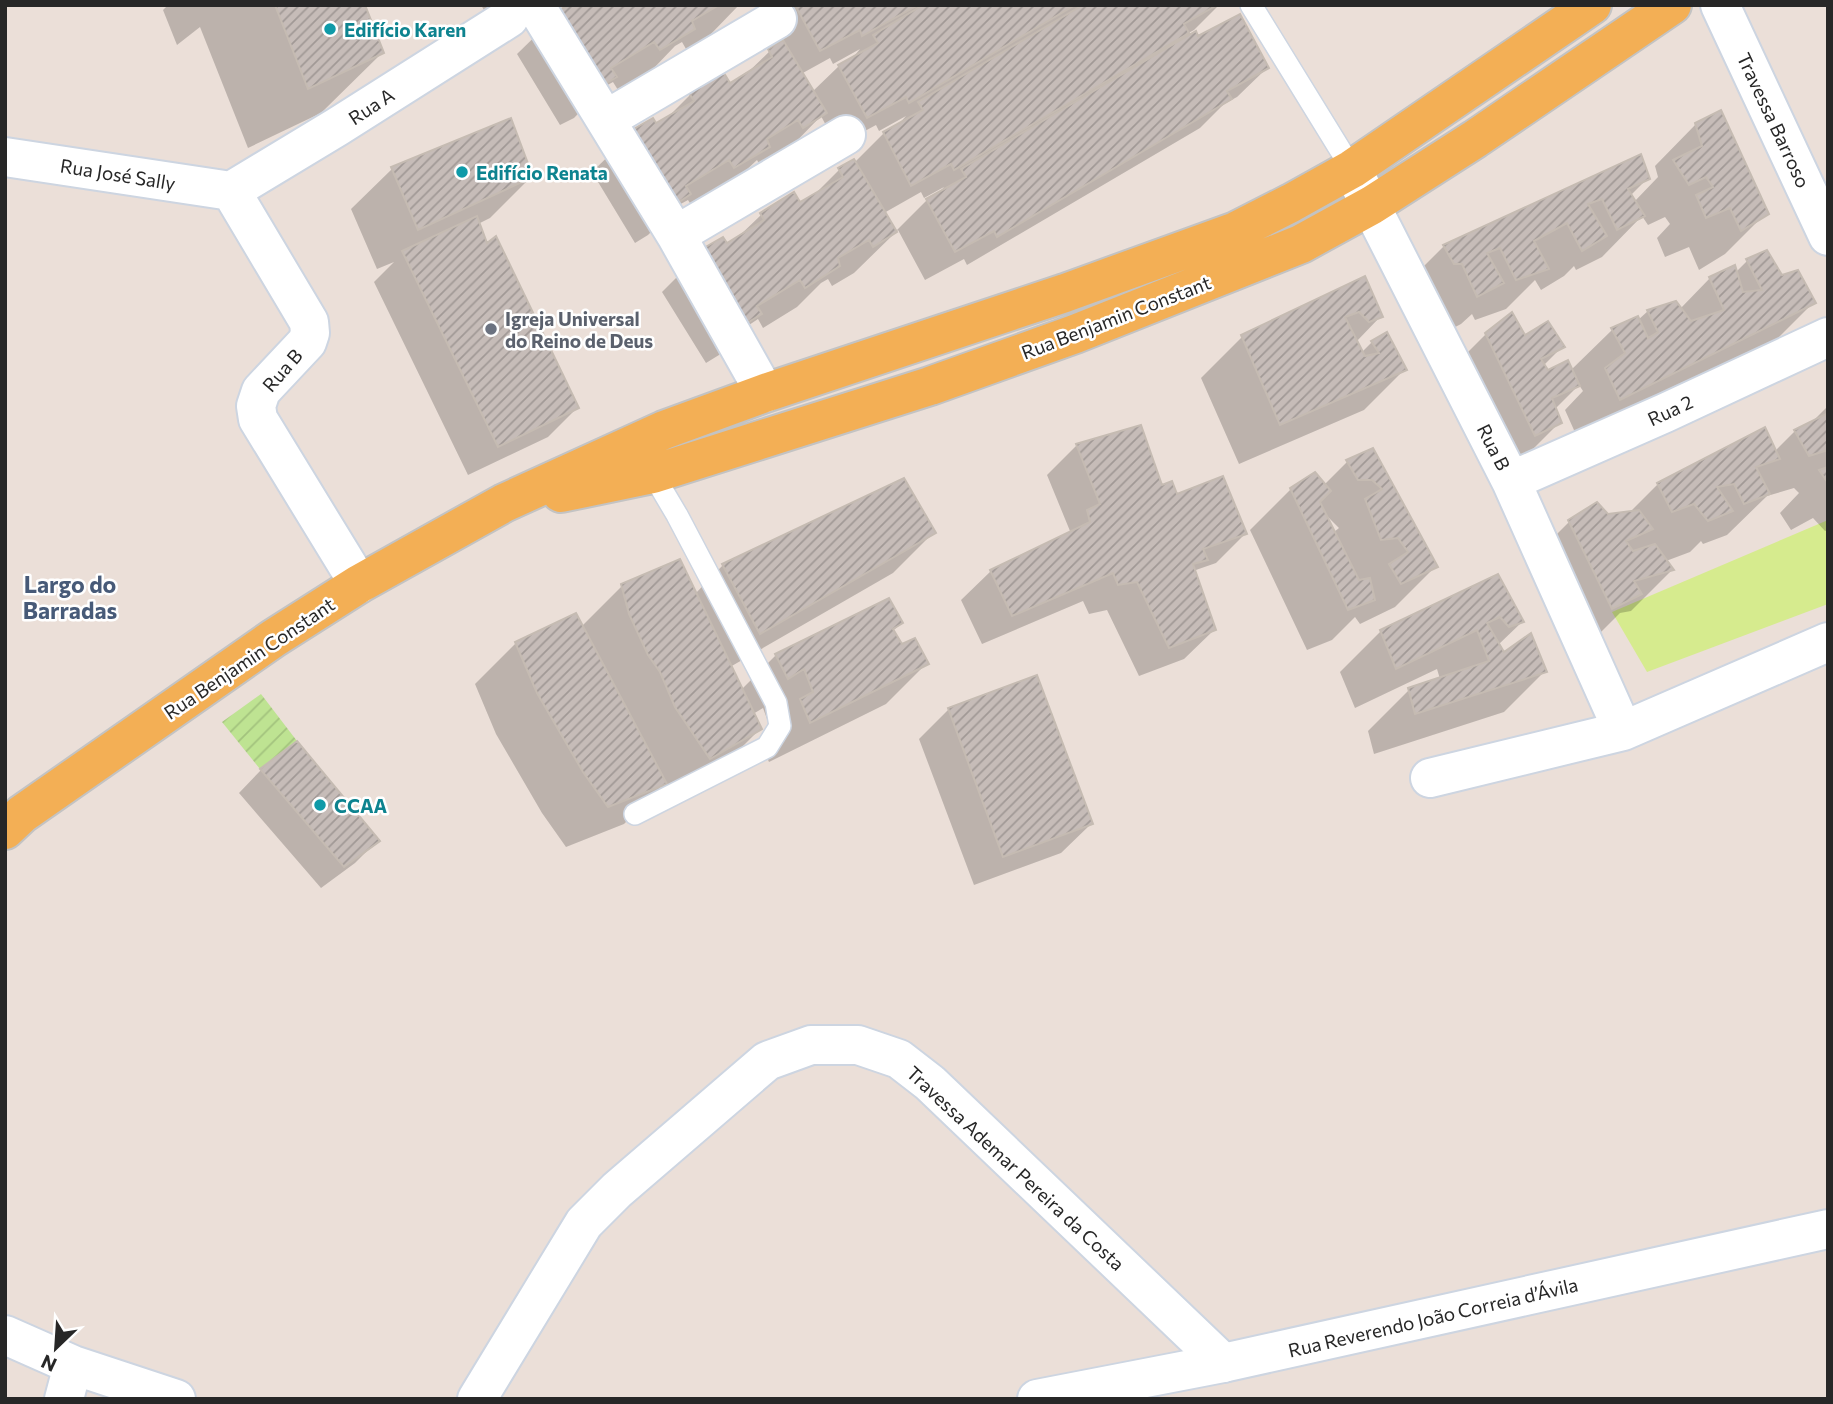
<svg xmlns="http://www.w3.org/2000/svg" width="1833" height="1404" viewBox="0 0 1833 1404" font-family="Commissioner,sans-serif">
<style>
.garden{fill:url(#garden-furrows)}
.pitch{fill:#d6eb8e}
.shadow{fill:#0003;fill-rule:evenodd}
.building{fill:url(#building-hatch);stroke:#c5bbb2;stroke-width:2}
.lines{fill:none;stroke-linecap:round;stroke-linejoin:round}
.service-casing{stroke:#cdd5e1;stroke-width:24}
.minor-casing{stroke:#cdd5e1;stroke-width:42}
.tertiary-casing{stroke:#cdd5e1;stroke-width:42}
.primary-casing{stroke:#c3c3c3;stroke-width:42}
.service{stroke:#fff;stroke-width:21}
.minor{stroke:#fff;stroke-width:38}
.tertiary{stroke:#fff;stroke-width:38}
.primary{stroke:#f3af55;stroke-width:38}
.culture-dot{fill:#0f9aa8;stroke:#fff;stroke-width:2.5}
.worship-dot{fill:#6b7280;stroke:#fff;stroke-width:2.5}
.labels{text-anchor:middle;dominant-baseline:central;stroke-width:5;stroke-linejoin:round;paint-order:stroke}
.culture-label{font-size:19px;font-weight:bold;fill:#0d838f;stroke:#fff;text-anchor:start}
.street-label{font-size:19px;fill:#272727;stroke:#fff}
.worship-label{font-size:19px;font-weight:bold;fill:#5b616d;stroke:#fff;text-anchor:start}
.quarter-label{font-size:23px;font-weight:bold;fill:#475a78;stroke:#fff}
</style>
<defs>
<pattern id="garden-furrows" width="10" height="10" patternUnits="userSpaceOnUse" patternTransform="scale(1.75)"><rect width="10" height="10" fill="#bee392"/><path d="M-1 1l2-2M0 10L10 0M9 11l2-2" fill="none" stroke="#a3c37e"/></pattern>
<pattern id="building-hatch" width="6" height="6" patternUnits="userSpaceOnUse" patternTransform="scale(1.75)"><rect width="6" height="6" fill="#c6bcb8"/><path d="M-1 1l2-2M0 6l6-6M5 7l2-2" fill="none" stroke="#a19996"/></pattern>
</defs>
<rect width="100%" height="100%" fill="#ebdfd8"/>
<path class="garden" d="M261 694 297 741 260 769 222 722Z"/>
<path class="pitch" d="M1828 520V604L1647 672 1612 612Z"/>
<path class="shadow" d="M168 5H363L382 53 321 113 248 148 200 27 177 45 163 10Z
M481 5H505L488 17Z
M585 5H739L709 36 686 49 682 42 675 46 652 70 618 90 613 82 604 87 574 118 560 125 517 54 558 14Z
M786 5H1219L1194 30 1183 36 1174 45 1198 39 1267 68 1237 97 1224 104 1200 128 967 265 964 259 925 280 898 230 854 273 832 286 828 279 821 283 797 307 763 328 758 319 749 325 719 355 706 363 662 292 703 251 727 245 736 239 761 215 794 195 800 205 811 198 839 170 854 163 884 133 896 127 906 116 879 131 876 125 837 146 821 116 784 154 761 167 757 160 727 188 693 208 688 200 677 206 648 235 635 243 592 172 633 132 656 126 664 121 690 95 729 86 741 79 773 48 763 28ZM860 49 851 60 839 66 812 92 801 74 830 58 833 64ZM944 187 938 194 929 198 895 232 884 213 921 192 924 198Z
M1696 124 1766 213 1725 254 1699 270 1689 247 1665 257 1657 238 1670 224 1665 217 1648 225 1642 216 1602 257 1576 270 1574 266 1564 276 1541 290 1535 280 1506 309 1475 320 1472 314 1461 324 1436 337 1403 287 1444 246 1640 156 1648 178 1630 196 1634 202 1658 177 1655 166Z
M392 169 531 177 490 218 478 224 487 246 577 408 548 437 468 475 374 282 394 262 377 269 351 209Z
M1747 261 1781 277 1814 302 1773 343 1578 439 1565 410 1583 391 1579 385 1555 409 1560 422 1519 463 1445 375 1486 334 1525 337 1562 347 1543 366 1547 372 1571 370 1612 330 1637 318 1638 320 1648 311 1680 309 1710 278 1735 273Z
M1364 279 1381 316 1356 342 1361 353 1372 342 1387 335 1405 369 1364 410 1239 464 1201 378 1242 337Z
M1828 406V530L1825 531 1813 518 1791 530 1780 513 1799 493 1794 488 1767 496 1727 535 1703 544 1701 541 1690 552 1666 561 1672 570 1631 611 1620 613 1599 634 1529 562 1570 521 1629 513 1658 484 1775 451 1795 431 1810 424Z
M1077 445 1161 487 1245 534 1216 563 1193 571 1214 630 1184 659 1139 676 1107 610 1089 614 1083 601 982 644 961 600 991 571 1064 536 1070 531 1047 475Z
M1372 451 1436 566 1395 607 1360 624 1355 617 1332 640 1307 650 1250 530 1291 489 1324 485 1347 462ZM1326 515 1339 528 1334 532Z
M934 532 893 573 730 667 741 690 776 655 901 623 893 631 902 646 926 664 886 704 769 762 760 742 771 730 763 708 753 714 760 729 719 770 669 798 661 787 624 824 566 847 542 813 496 734 475 684 516 643 581 627 622 586 695 594 723 565Z
M1497 577 1522 622 1498 645 1503 654 1545 671 1504 712 1374 754 1368 731 1409 690 1440 679 1437 669 1355 708 1340 672 1381 631Z
M1036 678 1091 824 1061 853 974 885 919 739 948 710Z
M297 743 377 841 355 863 321 888 239 793 261 770Z"/>
<path class="building" d="M275 5H365L384 53 308 89Z
M568 5H719L692 21 695 29 660 50 654 42 611 68 617 77 601 86 556 12Z
M795 5H918L862 36 860 30 820 51Z
M923 5H1075L909 103 906 97 867 118 838 65 878 43 873 35Z
M1083 5H1217L1184 24 1189 33 954 170 951 164 911 186 883 132 923 110 918 102Z
M1240 14 1269 68 1227 91 1232 99 997 237 994 231 955 252 926 199 966 177 961 169 1196 31 1198 36Z
M783 40 827 113 803 128 798 120 767 139 770 147 734 168 729 160 686 186 691 194 676 204 632 130 653 118 656 123 694 101 689 93 724 73 730 83 772 57 768 49Z
M1721 110 1769 214 1741 231 1730 208 1706 218 1696 195 1713 187 1706 177 1689 185 1673 160 1702 146 1695 123Z
M511 118 533 177 418 230 391 167Z
M1641 154 1650 179 1628 189 1645 216 1617 230 1602 199 1588 204 1607 236 1582 251 1567 223 1534 241 1549 269 1516 280 1500 248 1487 253 1504 283 1477 297 1462 264H1454L1443 245Z
M854 159 897 232 873 247 869 240 838 258 840 266 805 288 800 280 757 306 762 314 747 323 702 249 723 237 727 243 764 220 760 213 794 192 800 202 843 177 838 168Z
M477 216 487 243 496 236 579 408 498 447 402 251Z
M1767 250 1782 275 1798 270 1816 303 1620 400 1605 368 1625 353 1611 328 1638 316 1648 338 1658 332 1647 310 1676 301 1691 321 1724 310 1709 277 1735 265 1743 292 1762 290 1746 259Z
M1365 276 1383 317 1369 322 1359 312 1345 317 1365 356 1379 353 1371 341 1387 332 1407 370 1280 425 1241 335Z
M1512 312 1525 335 1548 321 1565 347 1541 359 1548 370 1568 360 1580 386 1552 398 1562 423 1535 436 1485 333Z
M1828 413V450L1809 456 1794 430Z
M1141 425 1162 485 1172 481 1177 494 1223 476 1247 534 1203 549 1208 560 1193 564 1216 630 1169 648 1137 582 1118 585 1113 573 1012 616 990 570 1090 522 1087 510 1100 504 1076 444Z
M1765 427 1780 459 1756 467 1770 494 1744 504 1734 484 1717 487 1733 511 1708 521 1694 504 1672 512 1657 483Z
M1373 448 1438 567 1401 584 1389 564 1408 552 1398 538 1381 540 1365 499 1382 489 1372 480H1358L1346 460Z
M1828 467V483L1819 470Z
M1315 472 1331 491 1320 502 1359 580 1370 578 1375 600 1348 610 1290 488Z
M904 478 936 533 760 634 722 564Z
M1597 502 1608 514 1639 510 1653 529 1626 541 1633 551 1655 544 1674 570 1634 581 1642 594 1612 609 1568 520Z
M680 559 762 729 710 759 675 707 660 672 648 655 629 614 621 584Z
M1498 574 1524 622 1509 627 1500 617 1487 623 1504 652 1531 633 1547 672 1415 714 1408 688 1489 661 1477 630 1396 669 1380 630Z
M889 598 903 623 893 629 902 644 915 638 929 664 810 723 800 699 813 692 804 669 788 679 775 654Z
M576 613 667 784 608 807 583 772 537 693 515 642Z
M1037 675 1093 824 1003 857 948 708Z
M297 741 380 841 344 867 260 769Z"/>
<g class="lines">
<g class="service-casing">
<path id="service" d="M1251 5 1352 169
M635 814 767 747 780 726 776 703 677 515 648 466"/>
</g>
<g class="minor-casing">
<path id="minor" d="M535 5 676 235 765 393
M1720 5 1828 236
M607 119 777 19
M5 157 231 191
M1355 175 1511 481 1623 731
M231 191 309 322 310 333 307 342 261 391 256 406 258 419 359 584
M231 191 337 127 509 18
M676 235 846 135
M1511 481 1665 413 1828 337
M1430 778 1623 731 1828 642
M5 1335 73 1365 176 1399
M64 1399 73 1365
M477 1399 584 1223 617 1190 767 1061 811 1045H858L899 1059 930 1083 1223 1363"/>
</g>
<g class="tertiary-casing">
<path id="tertiary" d="M1037 1399 1223 1363 1828 1229"/>
</g>
<g class="primary-casing">
<path id="primary" d="M561 493 653 474 930 386 1075 334 1301 244 1372 205 1475 139 1672 5
M5 830 22 814 274 638 359 584 504 503 664 430 765 393 1065 293 1236 231 1291 203 1352 169 1592 5"/>
</g>
<use href="#service" class="service"/>
<use href="#minor" class="minor"/>
<use href="#tertiary" class="tertiary"/>
<use href="#primary" class="primary"/>
</g>
<g class="culture-dot">
<circle cx="330" cy="29" r="7"/>
<circle cx="462" cy="172" r="7"/>
<circle cx="320" cy="805" r="7"/>
</g>
<circle class="worship-dot" cx="491" cy="329" r="7"/>
<g class="labels">
<g class="culture-label">
<text x="344" y="29">Edifício Karen</text>
<text x="476" y="172">Edifício Renata</text>
<text x="334" y="805">CCAA</text>
</g>
<g class="street-label">
<text transform="translate(371 106) rotate(-33)">Rua A</text>
<text transform="translate(1774 120) rotate(65)">Travessa Barroso</text>
<text transform="translate(118 174) rotate(9)">Rua José Sally</text>
<text transform="translate(1116 317) rotate(-21)">Rua Benjamin Constant</text>
<text transform="translate(282 370) rotate(-49)">Rua B</text>
<text transform="translate(1670 410) rotate(-25)">Rua 2</text>
<text transform="translate(1494 447) rotate(63)">Rua B</text>
<text transform="translate(249 658) rotate(-34)">Rua Benjamin Constant</text>
<text transform="translate(1016 1168) rotate(43)">Travessa Ademar Pereira da Costa</text>
<text transform="translate(1433 1317) rotate(-13)">Rua Reverendo João Correia d’Ávila</text>
</g>
<g class="worship-label">
<text x="505" y="318">Igreja Universal<tspan x="505" dy="22">do Reino de Deus</tspan></text>
</g>
<g class="quarter-label">
<text x="70" y="584">Largo do<tspan x="70" dy="26">Barradas</tspan></text>
</g>
</g>
<rect width="1833" height="1404" fill="none" stroke="#272727" stroke-width="14"/>
<g transform="translate(56 1348) rotate(205)" stroke="#ffffff" stroke-width="5" paint-order="stroke">
<path d="M0-5L12 26L0 18L-12 26Z" fill="#272727"/>
<text y="-10" font-size="19" font-weight="bold" text-anchor="middle" fill="#272727">N</text>
</g>
</svg>
